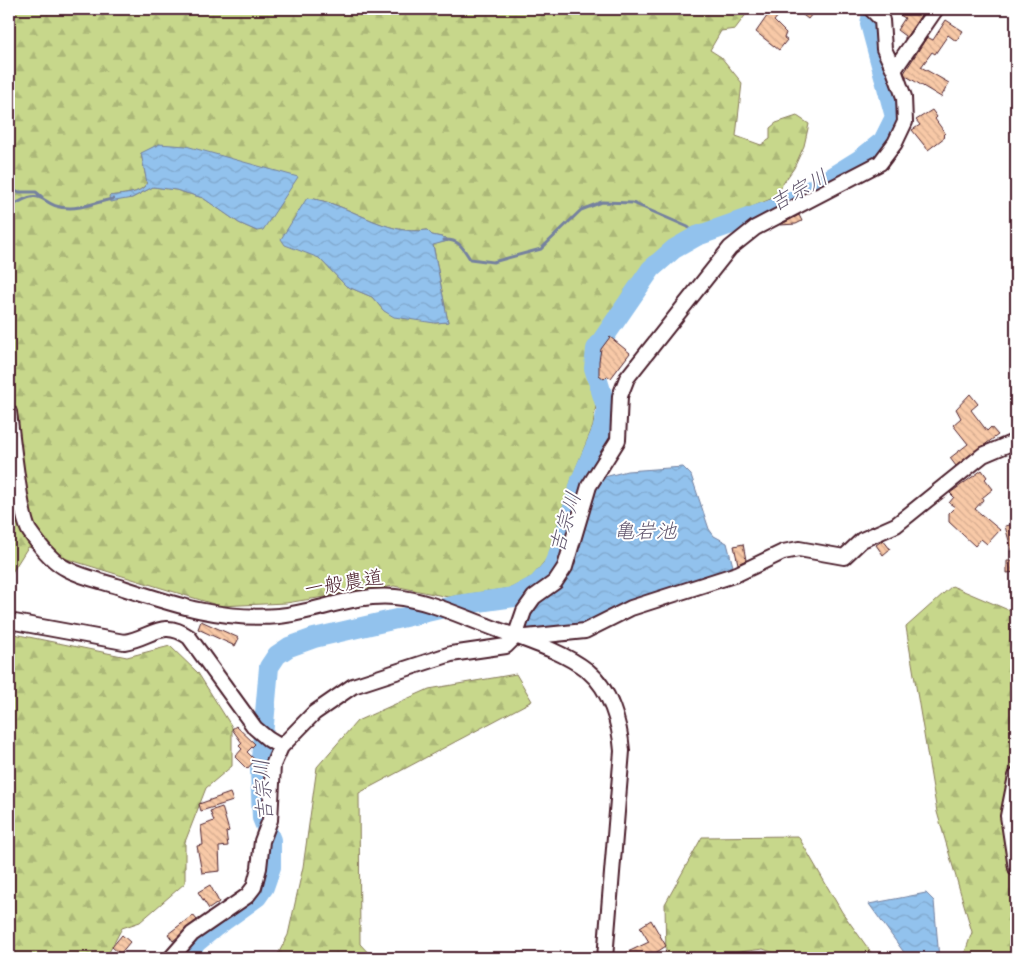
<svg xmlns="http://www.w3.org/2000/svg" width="1025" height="967" viewBox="0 0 1025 967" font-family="'Indie Flower','Klee One',sans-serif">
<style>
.forest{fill:url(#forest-firs);stroke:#887b5b;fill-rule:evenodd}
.water{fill:url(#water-waves);stroke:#75819f}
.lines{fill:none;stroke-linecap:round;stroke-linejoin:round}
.stream{stroke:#75819f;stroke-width:3}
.river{stroke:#92c2ed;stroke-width:20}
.building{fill:url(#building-back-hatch);stroke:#4a1f2b}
.minor-casing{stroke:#4a1f2b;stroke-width:18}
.minor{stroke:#fff;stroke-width:14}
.labels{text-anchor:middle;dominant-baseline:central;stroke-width:4;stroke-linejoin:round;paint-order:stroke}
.street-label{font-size:20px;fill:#4a1f2b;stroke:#fff}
.water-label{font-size:21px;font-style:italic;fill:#63586f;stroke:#fff}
</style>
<defs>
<pattern id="forest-firs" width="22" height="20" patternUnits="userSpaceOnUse" patternTransform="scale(1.25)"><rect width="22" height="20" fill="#c7d78b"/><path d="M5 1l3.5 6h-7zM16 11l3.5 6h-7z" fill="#acb878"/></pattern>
<pattern id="water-waves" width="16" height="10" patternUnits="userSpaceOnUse" patternTransform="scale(1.25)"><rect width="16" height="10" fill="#92c2ed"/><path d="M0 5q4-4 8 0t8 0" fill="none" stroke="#7fa6cb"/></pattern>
<pattern id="building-back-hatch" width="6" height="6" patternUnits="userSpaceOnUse" patternTransform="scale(1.25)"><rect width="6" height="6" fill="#f8c9a7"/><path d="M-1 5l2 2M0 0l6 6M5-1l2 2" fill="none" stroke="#d6ac90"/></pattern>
</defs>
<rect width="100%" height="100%" fill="#fff"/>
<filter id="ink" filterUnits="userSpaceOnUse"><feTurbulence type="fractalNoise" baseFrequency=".02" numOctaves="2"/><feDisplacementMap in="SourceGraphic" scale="10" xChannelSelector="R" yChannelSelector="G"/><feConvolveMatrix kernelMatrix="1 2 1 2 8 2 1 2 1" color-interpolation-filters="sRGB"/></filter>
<g filter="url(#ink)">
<path class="forest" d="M9 9H750L735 29 721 31 710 50 721 57 742 83 736 136 761 145 770 139V128L776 123 797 116 809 124 804 146 794 168 773 198 684 236 652 256 587 350 586 371 596 405 593 426 572 478 548 557 532 577 511 588 448 597 394 586 286 603 220 606 28 547 9 577ZM141 153 257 231 239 223 203 198 176 190 153 187 132 198 109 196C121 194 140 195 147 183ZM307 198C349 202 384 237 427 230L432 235 446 238 448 241 433 244 448 322 435 323 384 311 372 297 346 286 319 258Z
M952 586 1006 609 1016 610V958H963L972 932 937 812 906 627Z
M9 633 127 657 170 646 198 673 232 727V766L206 788 185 842V883L140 922 122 928 106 958H9Z
M516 674 532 701 359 793 360 944 373 958H276L288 935 303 867 317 767 357 721 429 689Z
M798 836 842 912 875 958H788L763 949 694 958H666L665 904 702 837Z"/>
<path class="water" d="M159 144 186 146 298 177 263 230 257 231 239 223 203 198 176 190 153 187 132 198 110 202 109 196C121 194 141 195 147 183L141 153Z
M307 198C348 202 385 237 427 230L432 235 446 238 448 241 433 245 448 322 435 323 394 317 384 311 372 297 346 286 319 258 285 245 281 239Z
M683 467 691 475 709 529 714 536 727 543 734 570 582 626 526 632V625L532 611 568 574 597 479 627 471Z
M926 893 934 901 939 958H908L869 904Z"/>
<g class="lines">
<path class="stream" d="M9 192H36L42 197
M9 208C48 182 37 208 70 208 84 208 99 201 113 199
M444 240C459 239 463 248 470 259L493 262 541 249 581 210 602 202 633 203 688 227 697 236"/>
<path class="river" d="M184 958 197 942 214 928 257 897 264 887 271 867V840L262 818 260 770 269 667 277 655 289 647 314 638 457 605 514 597 538 584 552 568 561 548 581 480 602 431 607 410 594 368 596 349 651 269 674 249 697 236 788 204 859 160 883 141 895 117 870 24 873 9"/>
</g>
<path class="building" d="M772 9H784L774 21 786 33 784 38 787 40 779 50 756 32Z
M795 9H816L808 19Z
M890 9H925L905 39V36L897 30 905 18Z
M946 20 963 31 956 41 948 35 935 54 932 52 921 67 949 83 941 97 906 76 904 73 927 37 933 40Z
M932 110 937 117 935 119 945 133 943 135 945 137 928 150 912 130 920 125 916 120Z
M799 215 802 221 796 224 780 225Z
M610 337 630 353 611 378 607 376 604 379 599 375V361L601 349Z
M970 394 978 404 971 410 987 431 991 427 998 435 956 466 950 458 968 444 953 425 961 418 956 409Z
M982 470 987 477 985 479 993 489 982 498 983 500 975 509 1000 530 987 544 981 539 975 546 949 522V513L955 507 949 503 954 497 950 493Z
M1016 524V552H1012L1005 526Z
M883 540 890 549 883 555 876 545Z
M743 544 746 560 738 564 734 546Z
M1007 561H1016V572L1007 573Z
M201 621 239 638 235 646 198 629Z
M236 726 255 744 247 752 255 760 247 769 235 757 242 749 239 746 242 743 232 729Z
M230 793 233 801 201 811 199 804Z
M222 807 229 831 226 832 228 846 219 847 220 871 202 873 197 846 203 845 201 826 214 821 210 811Z
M210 885 219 902 209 909 198 892Z
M193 915 197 920 173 941 168 934Z
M651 920 666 946 651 956 652 958H615L649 942 640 927Z
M122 935 130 942 120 954 112 947Z"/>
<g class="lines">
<g class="minor-casing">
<path id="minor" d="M871 9 882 20 884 49 894 70
M9 412C12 434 20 519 30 532 39 545 52 562 67 569 82 577 101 581 117 586 172 604 220 621 279 616 317 612 356 593 395 597 427 600 458 615 488 626 521 639 560 649 588 671 610 689 620 724 622 751L605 958
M9 621 124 642C151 638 162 618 189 637L255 728 268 739 281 747
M526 637 585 631 631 608 737 574 783 552 799 549 844 557 862 540 896 525 983 455 1016 441
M1016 776 1008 816 1016 868
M171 958 192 934 247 896 254 887 259 868 262 841 270 820 273 765 281 747 314 713 353 686 451 654 506 646 515 637 524 611 534 597 555 582 565 567 589 486 618 440 620 396 627 378 730 248 755 228 880 163 895 143 905 122 904 97 894 70 936 9"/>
</g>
<use href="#minor" class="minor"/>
</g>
</g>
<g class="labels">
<g class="street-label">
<text transform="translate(344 585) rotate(-9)">一般農道</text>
</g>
<g class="water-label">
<text transform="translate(800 192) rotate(-29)">吉宗川</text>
<text transform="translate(567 523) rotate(-73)">吉宗川</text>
<text x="645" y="533">亀岩池</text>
<text transform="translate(265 790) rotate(-94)">吉宗川</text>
</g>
</g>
<rect width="1025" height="967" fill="none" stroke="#fff" stroke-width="30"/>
<rect x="15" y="15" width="995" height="937" fill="none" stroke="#4a1f2b" stroke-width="2" filter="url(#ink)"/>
</svg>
